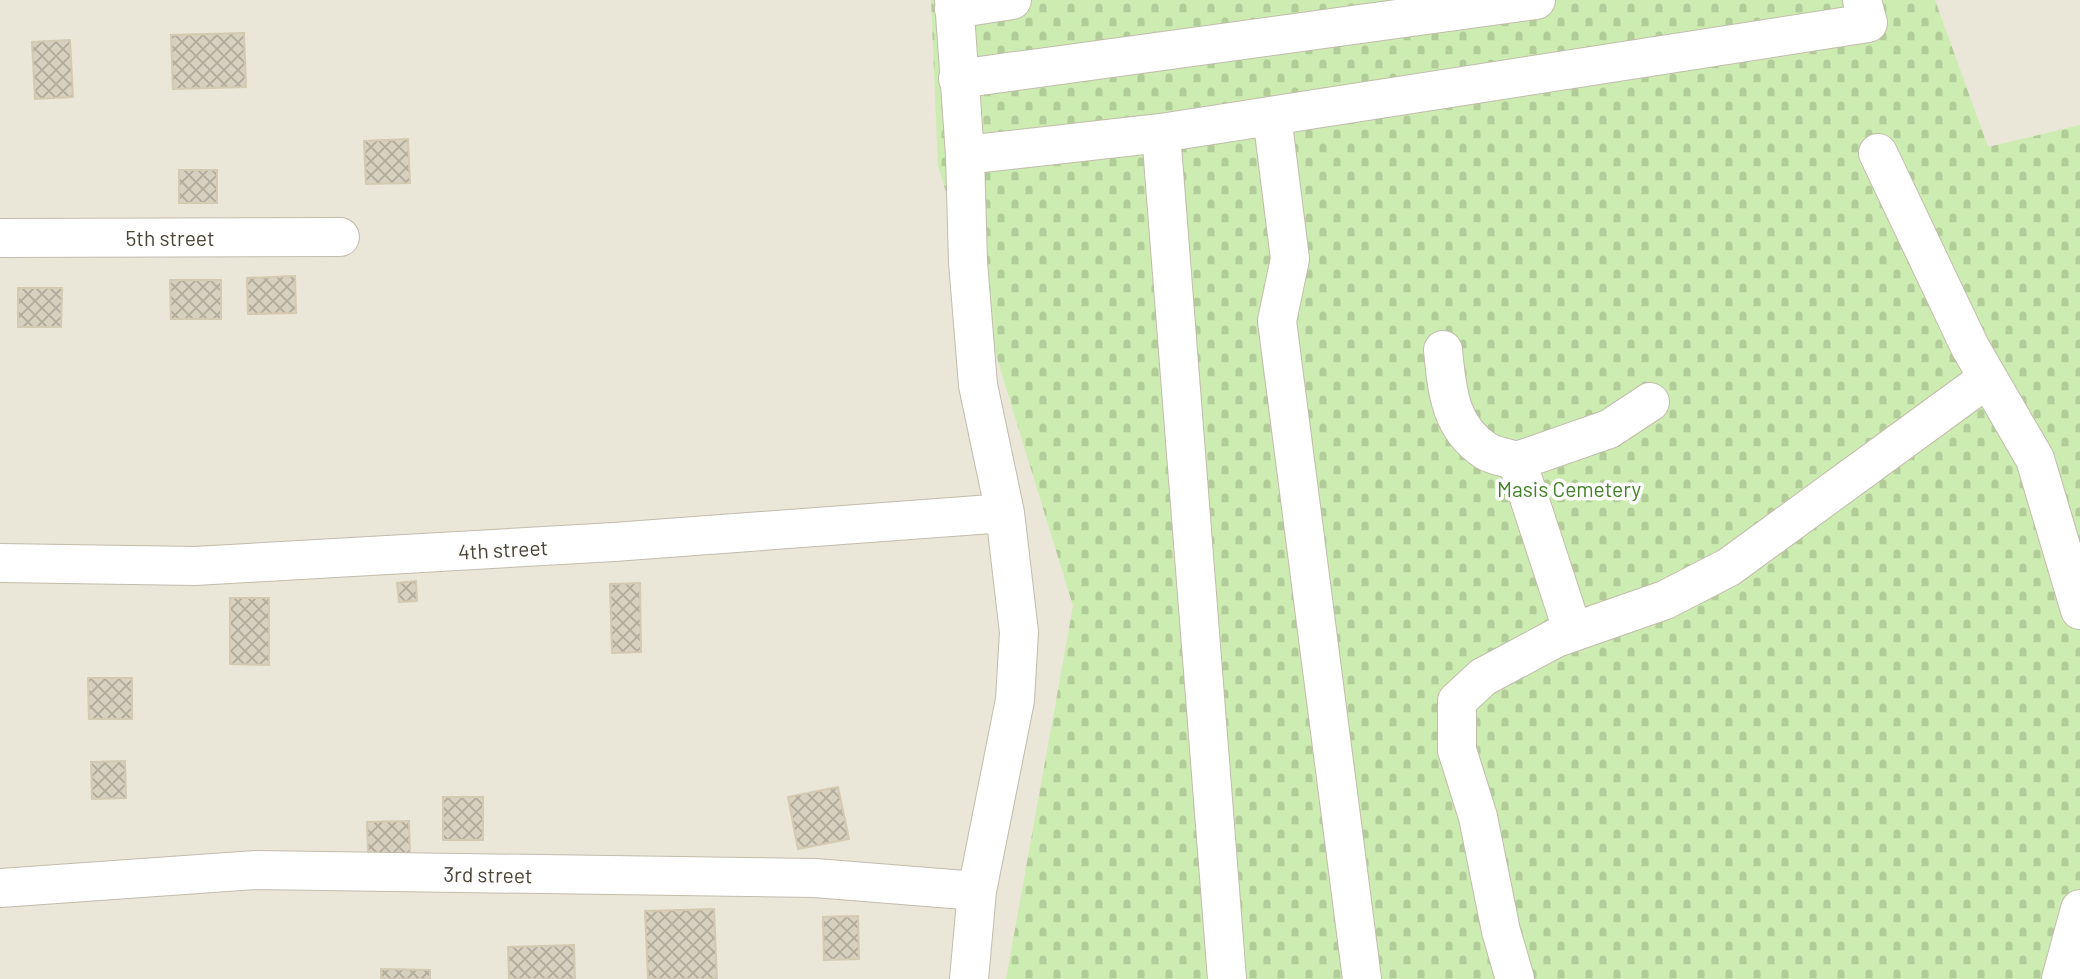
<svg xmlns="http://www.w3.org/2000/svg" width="2080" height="979" viewBox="0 0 2080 979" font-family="Barlow,sans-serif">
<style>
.residential{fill:#eae6d8}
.cemetery{fill:url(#cemetery-stones)}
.building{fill:url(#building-cross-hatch);stroke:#d4c9b1;stroke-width:2}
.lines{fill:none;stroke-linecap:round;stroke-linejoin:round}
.minor-casing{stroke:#c2bcac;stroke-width:40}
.minor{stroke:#fff;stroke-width:38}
.labels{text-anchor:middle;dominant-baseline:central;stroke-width:7;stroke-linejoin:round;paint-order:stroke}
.street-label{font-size:21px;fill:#4b4437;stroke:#fff}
.park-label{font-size:21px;fill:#428126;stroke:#fff}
</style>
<defs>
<pattern id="cemetery-stones" width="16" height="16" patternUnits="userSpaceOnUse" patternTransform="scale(1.75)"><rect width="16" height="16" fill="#cdecb1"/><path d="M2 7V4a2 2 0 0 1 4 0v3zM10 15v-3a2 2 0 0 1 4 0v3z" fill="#b2cc99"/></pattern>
<pattern id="building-cross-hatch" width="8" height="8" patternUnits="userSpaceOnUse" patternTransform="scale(1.75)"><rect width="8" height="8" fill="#d8d0bf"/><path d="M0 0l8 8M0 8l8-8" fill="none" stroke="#b1aa9c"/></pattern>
</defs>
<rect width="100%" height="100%" fill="#f6f3ea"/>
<path class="residential" d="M0 0H2080V979H0Z"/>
<path class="cemetery" d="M931 0H1935L1988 147 2080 125V979H1006L1073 606 938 166Z"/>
<path class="building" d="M244 33 246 87 173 89 171 35Z
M70 40 73 97 35 99 32 42Z
M408 139 410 183 366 184 364 141Z
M179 170H217V203H179Z
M295 276 296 313 248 314 247 278Z
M170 280H221V319H171Z
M18 288H62L61 327H18Z
M416 581 417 601 399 602 397 583Z
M640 583 641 652 612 653 610 584Z
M230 598H269V665L230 664Z
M88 678H132V719H89Z
M125 761 126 798 92 799 91 762Z
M838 787 849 839 798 849 788 797Z
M443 797H483V840H443Z
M409 821 410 853 368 854 367 822Z
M714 909 717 979H648L645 911Z
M858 916 859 959 824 960 823 917Z
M574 945 575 979H509L508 947Z
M381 969 430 970V979H381Z"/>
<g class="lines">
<g class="minor-casing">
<path id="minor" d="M954 0 965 155 968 262 978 385 1005 513 1019 632 1015 700 977 891 969 979
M954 9 1012 0
M958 79 1536 0
M1272 116 1290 259 1277 321 1362 979
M1161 133 1227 979
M1878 153 1970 347 2035 459 2080 610
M965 155 1161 133 1868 23 1862 0
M0 238 340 237
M1443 350C1447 389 1449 427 1486 451 1494 456 1508 458 1517 461
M0 563 195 566 614 542 1005 513
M1573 632 1517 461 1609 429 1650 402
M0 888 256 870 815 878 977 891
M1515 979 1501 931 1478 817 1457 750V701L1483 677 1556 638 1665 600 1729 567 1988 378
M2061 979 2080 909"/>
</g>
<use href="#minor" class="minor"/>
</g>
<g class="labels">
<g class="street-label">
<text x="170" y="237">5th street</text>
<text transform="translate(503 549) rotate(-3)">4th street</text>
<text transform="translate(488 874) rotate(1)">3rd street</text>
</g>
<g class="park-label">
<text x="1569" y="488">Masis Cemetery</text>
</g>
</g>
</svg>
